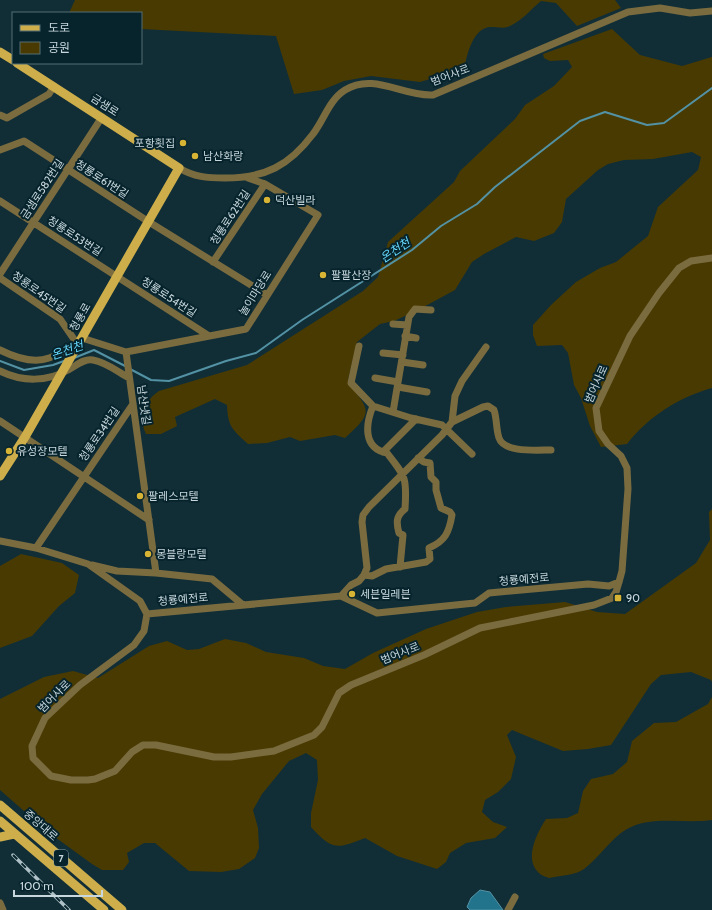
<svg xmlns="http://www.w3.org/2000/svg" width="712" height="910" viewBox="0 0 712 910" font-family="Cabin,'Noto Sans KR',sans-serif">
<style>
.green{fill:#493a02}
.water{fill:#21748c;stroke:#5392a4}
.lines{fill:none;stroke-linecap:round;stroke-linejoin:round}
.stream{stroke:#5392a4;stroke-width:2}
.minor{stroke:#7b6c40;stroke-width:7}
.major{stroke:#cdae4b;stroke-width:9}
.rail-casing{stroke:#afc1c7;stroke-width:3.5}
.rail{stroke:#07242d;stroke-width:2;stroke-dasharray:6;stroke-linecap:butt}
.poi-dot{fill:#d8b434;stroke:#07242d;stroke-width:1.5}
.labels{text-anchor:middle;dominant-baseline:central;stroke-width:4;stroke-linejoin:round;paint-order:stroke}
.shield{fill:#07242d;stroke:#8da1a8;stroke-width:1}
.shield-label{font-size:10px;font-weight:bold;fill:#c7d7dd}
.street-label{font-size:11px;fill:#c7d7dd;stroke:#07242d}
.poi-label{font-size:11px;fill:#c7d7dd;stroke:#07242d;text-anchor:start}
.water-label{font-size:12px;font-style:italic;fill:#65d7fb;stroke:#07242d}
</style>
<rect width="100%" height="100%" fill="#112e37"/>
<path class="green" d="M75 0H615L621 8 577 26 556 3 541 1C530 10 523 20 510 26 505 29 498 27 491 27 473 27 467 55 464 69L420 82 371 76 344 81 322 90 294 94 276 36 141 29V13H69Z
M612 29 640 55 682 66 712 57V388C679 397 648 417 627 444L601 447 590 426 581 398 574 385 568 353 562 345 537 346 533 335V325L551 305 576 282 600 268 616 262 648 236 658 207 698 170 701 157 692 152 653 159 624 160 608 164 598 170 566 199 562 222 554 233 534 241 516 237 484 254 472 262 455 290 418 310 394 321 380 324 357 342 348 380C367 411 377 409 345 438L335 435 300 441 290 437 267 443 248 444C232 429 228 427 227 405L215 399 175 417 177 426 161 434H146C138 418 144 401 159 391L247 365 363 291 378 277 388 242 454 182 460 171 515 119 525 105 554 86 572 67 568 60 550 61 544 58 543 54Z
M712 509V682L711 680 691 672 661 675 651 684 611 745 588 749 563 751 512 730 507 735 516 757 511 779 498 792 485 800 482 812 493 822 507 827 495 838 466 843 450 853 446 862 437 869 397 856 365 838C337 849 333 851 311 827V813L318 780 317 760 306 753 289 761 262 794 253 810 258 828 259 848 255 858 239 869 221 872 189 871 155 843H144L127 853 129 862 123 870H102L92 864 48 832 0 790V699L44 677 73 671 98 678 149 646 167 641 187 650 199 649 225 639 246 643 266 652 304 658 323 666 345 669 373 653 426 629 477 612 506 607 565 602 597 612 625 614 696 563 710 540 709 512Z
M21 554 62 563 79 575 75 593 59 606 32 636 0 648V566Z
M712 697V820C685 824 651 815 627 829 610 839 600 857 584 869 576 875 559 876 549 878 546 877 540 875 538 872 524 858 537 833 546 819L567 818 578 813 583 791 591 779 613 774 627 762 632 741 654 723 676 722 708 704Z"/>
<path class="water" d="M480 890 490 892 503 910H470L467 907 471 898Z"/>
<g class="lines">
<path class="stream" d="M74 358 94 350 127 367
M0 361 24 370 53 365 64 361
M130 369 151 380 169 381 226 361 256 353 302 320 412 250 441 226 477 204 495 187 580 121 605 112 647 125 664 123 712 88"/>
<path class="minor" d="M0 115 7 118 49 94 54 86
M0 150 24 141 149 222 267 295
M179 168C194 177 207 178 225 178 265 178 289 166 313 134 324 120 329 100 345 90 374 72 403 97 433 95L628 12 660 8 690 13 712 11
M0 201 209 336
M213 262 265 184
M0 274 102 117
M0 278 60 319 78 345C68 348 59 355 49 358 33 364 14 357 0 350
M393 324 407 325
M405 336 416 338
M82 338 126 352 246 329 318 215 265 184 248 178
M359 346 351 383 373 406 411 418 442 425 472 454
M126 352 156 573
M383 353 403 355
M402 362 423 365
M0 371C22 382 47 382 68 370 76 366 84 358 93 360 106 362 118 372 129 378
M375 378 398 382
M398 387 427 392
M373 406C366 423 362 448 387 453 406 477 407 478 405 509 396 516 396 522 399 533L403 535 400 567
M393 412 409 317 415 309 431 310
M0 421 149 520
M452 422 483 407 488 406 494 410C497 419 496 429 499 438 504 453 537 450 551 450
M383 452 416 419
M0 541 36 548 88 564 140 601 147 614
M36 548 133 404
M92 565 117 571 156 573 212 579 243 605
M364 575 372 576 386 569 426 562 430 559 429 548C445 541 449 533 452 515L450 512 441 508 436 490V482L431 477 430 463 424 462 418 458
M341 596 351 585 359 581 364 575 367 568 362 522 363 515 369 507 442 435 452 422 455 396 462 381 486 347
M147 614 144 631 134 645 80 685 45 718 32 746 33 758 51 776 71 780H88L95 779 115 771 132 752 143 745H156L214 757H231L274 751 314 735 322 727 339 693 351 685 424 655 480 628 594 605 612 598 616 592 619 582 622 571 628 489 627 468 621 456 608 444 599 431 596 408 630 336 659 293 679 268 691 261 712 258
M147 614 341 596 377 613 475 603 489 593 588 584 609 586 619 582
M0 903 3 910
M508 910 515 897"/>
<path class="major" d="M0 52 13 60
M0 476 25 437 179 168 17 63
M0 805 122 910
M0 821 104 910
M0 837 14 834"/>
<g class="rail-casing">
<path id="rail" d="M13 855 69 910"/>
</g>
<use href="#rail" class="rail"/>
</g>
<g class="poi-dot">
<circle cx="183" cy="143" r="4"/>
<circle cx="195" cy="156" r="4"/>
<circle cx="267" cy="200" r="4"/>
<circle cx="323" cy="275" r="4"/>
<circle cx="9" cy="451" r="4"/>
<circle cx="140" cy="496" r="4"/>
<circle cx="148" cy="554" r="4"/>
<circle cx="352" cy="594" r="4"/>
<rect x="614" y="594" width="8" height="8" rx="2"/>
</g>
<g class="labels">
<rect class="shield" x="54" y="850" width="14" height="16" rx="3"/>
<g class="shield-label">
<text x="61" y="858">7</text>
</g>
<g class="street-label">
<text transform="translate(450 75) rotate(-21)">범어사로</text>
<text transform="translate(105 105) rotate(33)">금샘로</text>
<text transform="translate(102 179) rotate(33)">청룡로61번길</text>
<text transform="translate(42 189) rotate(-57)">금샘로582번길</text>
<text transform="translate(230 217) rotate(-57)">청룡로62번길</text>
<text transform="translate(75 236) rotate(33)">청룡로53번길</text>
<text transform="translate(39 292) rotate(35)">청룡로45번길</text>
<text transform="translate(255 293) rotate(-58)">놀이마당로</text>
<text transform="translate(169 297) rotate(33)">청룡로54번길</text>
<text transform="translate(80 317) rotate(-60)">청룡로</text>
<text transform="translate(596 384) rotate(-66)">범어사로</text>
<text transform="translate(144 405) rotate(82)">남산냇길</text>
<text transform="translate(99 434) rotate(-56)">청룡로34번길</text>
<text transform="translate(524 579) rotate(-5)">청룡예전로</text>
<text transform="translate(183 599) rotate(-5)">청룡예전로</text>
<text transform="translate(400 653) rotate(-22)">범어사로</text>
<text transform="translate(54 696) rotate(-45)">범어사로</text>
<text transform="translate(41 825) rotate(41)">중앙대로</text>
</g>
<g class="poi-label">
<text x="175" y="143" text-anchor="end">포항횟집</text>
<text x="203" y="156">남산화랑</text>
<text x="275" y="200">덕산빌라</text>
<text x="331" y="275">팔팔산장</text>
<text x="17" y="451">유성장모텔</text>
<text x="148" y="496">팔레스모텔</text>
<text x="156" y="554">몽블랑모텔</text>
<text x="360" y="594">세븐일레븐</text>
<text x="626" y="598">90</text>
</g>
<g class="water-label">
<text transform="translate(395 250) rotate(-34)">온천천</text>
<text transform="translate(67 350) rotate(-19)">온천천</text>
</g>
</g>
<rect x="12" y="12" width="130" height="52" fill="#07242d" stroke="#546c73"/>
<rect x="20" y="25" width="20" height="6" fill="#cdae4b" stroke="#546c73"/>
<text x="48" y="32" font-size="12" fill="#c7d7dd">도로</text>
<rect x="20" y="42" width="20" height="12" fill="#493a02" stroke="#546c73"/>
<text x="48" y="52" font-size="12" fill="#c7d7dd">공원</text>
<path d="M14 890v6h88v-6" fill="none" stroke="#c7d7dd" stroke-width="2"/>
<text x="20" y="890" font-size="12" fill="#c7d7dd" stroke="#07242d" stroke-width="3" paint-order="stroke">100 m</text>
</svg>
